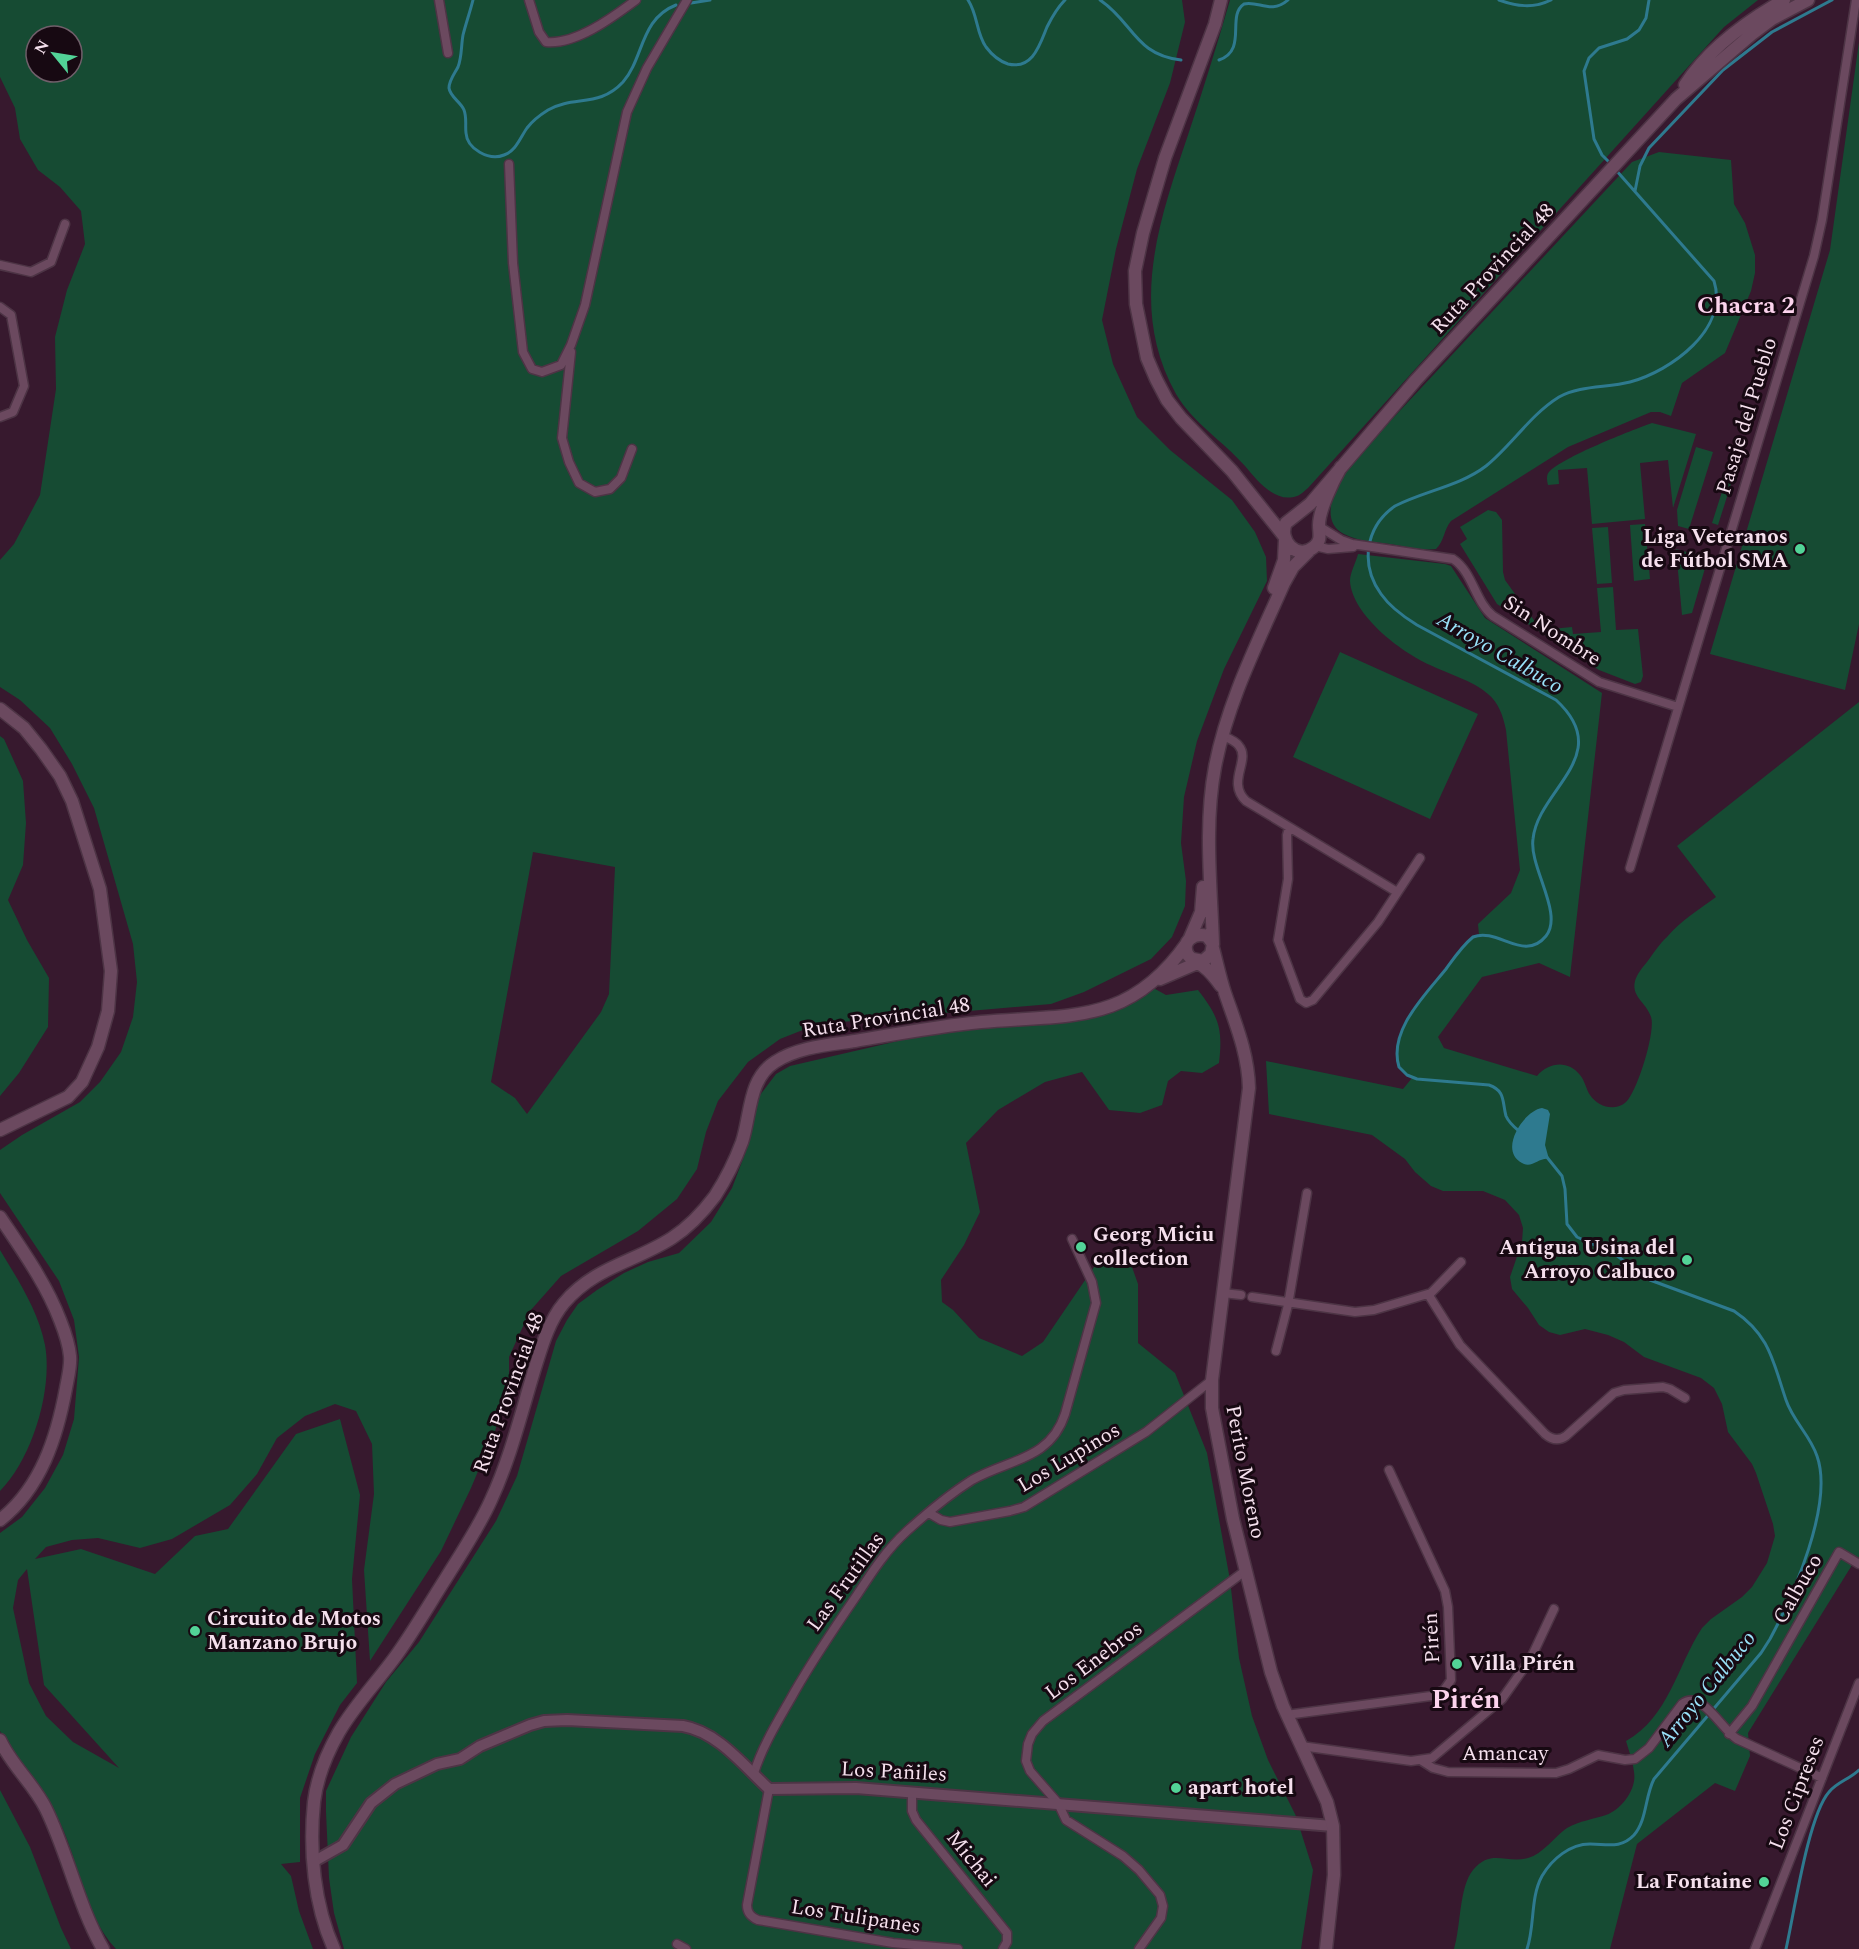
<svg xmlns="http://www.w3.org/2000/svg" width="1859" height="1949" viewBox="0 0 1859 1949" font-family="Spectral,serif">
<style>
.green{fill:#164b33;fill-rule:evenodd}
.water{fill:#2e7a8f}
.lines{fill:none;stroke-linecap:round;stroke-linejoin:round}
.stream{stroke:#2e7a8f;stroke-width:3}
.minor-casing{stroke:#4d3445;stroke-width:11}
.tertiary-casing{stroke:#4d3445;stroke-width:14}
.secondary-casing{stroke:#4d3445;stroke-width:15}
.minor{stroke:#6b495f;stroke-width:8}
.tertiary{stroke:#6b495f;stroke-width:10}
.secondary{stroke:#6b495f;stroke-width:12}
.poi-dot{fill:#52d397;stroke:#170912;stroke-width:2}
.labels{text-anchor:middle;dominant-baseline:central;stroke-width:6;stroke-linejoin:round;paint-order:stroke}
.street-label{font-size:21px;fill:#f5e0ed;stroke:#170912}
.poi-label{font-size:21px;font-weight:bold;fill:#f5e0ed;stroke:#170912;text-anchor:start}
.water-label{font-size:22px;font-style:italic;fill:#99e1f8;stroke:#170912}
.quarter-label{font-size:24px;font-weight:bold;fill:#fcd3ed;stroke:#170912}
.district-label{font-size:27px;font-weight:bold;fill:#fcd3ed;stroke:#170912}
</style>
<rect width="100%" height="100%" fill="#37192e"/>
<path class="green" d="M0 0H1182L1185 22 1170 83 1137 169 1116 249 1102 320 1113 364 1137 417 1170 450 1232 500 1255 532 1266 557 1267 581 1224 669 1197 741 1184 797 1181 843 1186 881 1185 906 1172 937 1151 959 1084 992 1051 1004 818 1024 780 1039 748 1062 718 1101 706 1132 697 1169 677 1199 638 1231 561 1276 530 1311 509 1357V1390L495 1431 471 1488 441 1551 370 1661 364 1570 374 1494 372 1444 356 1411 335 1404 305 1416 277 1438 257 1474 230 1505 172 1539 140 1548 98 1538 72 1540 46 1547 35 1559 81 1549 155 1574 195 1536 228 1529 296 1434 340 1419 360 1495 352 1579 357 1683 340 1705 315 1754 300 1798V1862L281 1864 291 1876 299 1911 313 1949H116C81 1911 79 1855 54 1811 38 1783 16 1759 0 1731V1533L22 1517 45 1488 63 1455 74 1419 79 1357 74 1320 59 1281 0 1193V1150L22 1135 80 1102 100 1082 121 1052 133 1017 137 982 133 944 94 808 72 764 50 728 20 700 0 687V560L14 544 40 495 56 389 55 337 67 290 85 244 81 211 60 187 38 170 20 139 15 108 0 77ZM36 36H72V72H36ZM533 852 615 867 609 994 601 1012 527 1114 515 1098 491 1082ZM27 1569 44 1685 119 1768 73 1742 46 1716 29 1683 13 1608 18 1580Z
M1230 0H1758L1724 27 1308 488C1305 490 1301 495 1297 496 1275 504 1257 480 1245 466 1223 441 1193 423 1176 394 1128 308 1159 221 1188 135 1203 90 1217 45 1230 0Z
M1859 42V624L1845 690 1710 654 1830 250Z
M1659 152 1731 160 1734 204 1745 223 1755 255V273L1751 291 1725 353 1682 383 1671 416 1660 412H1651L1568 447 1451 521C1444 529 1444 542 1436 549 1422 551 1404 546 1390 544 1375 542 1357 541 1344 534 1315 519 1340 479 1353 461L1632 162Z
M1652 423 1696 434 1673 508 1668 460 1640 463 1645 519 1592 524 1587 468 1558 470 1559 484 1548 485C1547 481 1546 475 1549 472 1561 458 1632 430 1652 423Z
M1696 447 1713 452 1689 529 1678 526 1677 510Z
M1735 451 1740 456 1718 525 1712 523Z
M1488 510 1496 512 1502 520 1503 572 1505 580 1541 630 1572 627 1573 634 1601 632 1597 588 1613 587 1616 630 1638 629 1643 676 1641 682 1635 684 1599 670 1497 604 1460 544 1467 539 1460 527Z
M1645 524 1650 579 1634 581 1630 525Z
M1608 527 1612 583 1597 584 1592 528Z
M1676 549 1708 558 1692 613 1682 615Z
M1358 554 1445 564 1451 566 1485 618 1602 693 1570 977 1539 963 1482 977 1438 1037 1444 1048 1537 1076C1549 1062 1568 1060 1580 1075 1585 1081 1586 1089 1590 1095 1598 1107 1615 1112 1626 1102 1637 1092 1656 1031 1651 1017 1647 1003 1631 997 1635 981 1637 974 1642 968 1647 962 1653 954 1659 944 1667 937 1680 921 1700 909 1716 897L1677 846 1859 702V1557H1857L1748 1733 1750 1756 1735 1791 1715 1783 1637 1844 1610 1949H1454C1461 1926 1459 1887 1473 1870 1491 1848 1506 1864 1528 1858 1543 1854 1554 1837 1567 1828 1580 1821 1593 1819 1606 1815 1622 1809 1637 1789 1634 1772 1633 1762 1629 1751 1626 1741 1669 1717 1677 1666 1702 1628L1711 1619 1742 1597 1752 1587 1767 1563 1775 1536 1773 1524 1756 1473 1752 1464 1728 1432 1722 1404 1714 1388 1701 1378 1644 1357 1624 1342 1608 1335 1585 1329 1560 1335 1549 1332 1539 1325 1528 1308 1512 1289 1510 1277 1522 1242 1523 1228 1519 1215 1505 1200 1483 1191H1443L1431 1186 1415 1172 1405 1159 1372 1135 1269 1114 1266 1061 1403 1089 1412 1078C1371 1054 1426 994 1444 971 1454 959 1464 939 1479 935L1478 924 1511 893 1520 870 1506 730C1503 716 1499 703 1488 694 1472 680 1448 674 1430 665 1401 652 1352 615 1350 581 1350 573 1356 562 1358 554Z
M1340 652 1478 714 1430 819 1293 757Z
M0 736 4 739 23 781 26 823 23 865 8 900 27 940 49 978 48 1027 19 1073 0 1096Z
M1148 985 1166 995 1198 990C1219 1017 1223 1029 1219 1063L1202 1073 1181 1071 1168 1081 1162 1105 1140 1113 1109 1110 1082 1072 1045 1082 998 1110 966 1143 980 1212 964 1245 941 1280 942 1302 953 1310 979 1338 1022 1356 1043 1342 1096 1264H1117L1132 1267 1138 1284V1343L1175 1373 1207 1453 1230 1580 1239 1658 1252 1716 1268 1760 1296 1816 1313 1870 1301 1949H344L334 1913 329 1878 326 1812V1791L351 1737 386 1682 419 1642 496 1521 517 1476 556 1341 567 1320 578 1304 597 1290 624 1273 648 1262 679 1253 711 1222 732 1188 746 1151 751 1123 760 1095 776 1074 790 1066 980 1022 1075 1021 1123 1007 1142 998Z
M0 1250C18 1280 38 1310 45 1345 53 1390 32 1459 0 1491Z
M0 1790 30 1847 61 1928 71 1949H0Z"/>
<path class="water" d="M1542 1108 1548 1110 1550 1114 1545 1145 1549 1159C1539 1157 1532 1169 1522 1163 1498 1151 1523 1111 1542 1108Z"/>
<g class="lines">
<path class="stream" d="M473 0C470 12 466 23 463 35 461 46 462 57 458 67 455 73 449 80 449 88 450 97 461 102 464 110 467 118 465 125 466 133 467 149 489 161 504 155 516 151 520 138 527 128 533 120 540 115 548 110 574 95 599 108 623 82 644 58 640 19 676 5
M968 0C978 15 976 33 986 47 992 55 999 61 1008 64 1033 70 1040 44 1047 27 1052 17 1057 8 1065 0
M1100 0C1133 22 1135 55 1181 60
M1499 0C1516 6 1533 9 1551 0
M691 3 710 0
M1219 60C1248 50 1226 16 1244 4 1258 0 1271 15 1288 0
M1611 164 1602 155 1594 139 1584 71 1589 58 1599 48 1627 39 1639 30 1646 18 1649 0
M1635 191 1640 166 1649 148 1723 70 1772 32 1832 0
M1519 1131C1514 1127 1509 1123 1506 1116 1502 1102 1506 1091 1489 1085L1417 1079 1407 1075 1399 1067C1388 1031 1425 995 1446 969 1454 958 1462 946 1473 937 1498 927 1524 963 1546 936 1564 914 1529 867 1533 839 1538 789 1616 755 1556 700L1417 625C1404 617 1390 607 1381 594 1360 565 1365 527 1395 506 1424 491 1460 486 1486 466 1512 445 1530 415 1559 397 1580 385 1607 388 1630 382 1671 371 1729 329 1714 281L1615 169
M1527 1949C1535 1926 1530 1898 1542 1876 1552 1859 1570 1844 1590 1844 1607 1844 1621 1849 1634 1835 1647 1820 1645 1796 1654 1779L1761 1653 1770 1639C1793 1596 1834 1504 1817 1456 1810 1435 1793 1421 1786 1400 1773 1362 1770 1335 1734 1311L1650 1280 1616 1255 1577 1237 1567 1224 1565 1189 1562 1176 1546 1156
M1786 1949C1794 1914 1808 1816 1829 1792 1837 1782 1850 1779 1859 1770"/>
<g class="minor-casing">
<path id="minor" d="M439 0 448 53
M529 0 539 32 546 42C576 45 613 17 636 0
M509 164 513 263 523 352 532 369 542 372 561 365 571 345 585 305 627 112 647 68 687 0
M0 265 31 272 51 262 65 224
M0 307 11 315 24 386 13 412 0 417
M571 352 562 438 569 462 579 483 595 492 610 489 621 478 632 449
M1320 527 1341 540 1352 544 1453 559C1473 572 1475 602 1493 616L1599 682 1678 707
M1315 546 1328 549 1353 547
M1223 736C1228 738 1236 741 1239 746 1251 760 1226 782 1246 801L1397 892
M1289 828 1287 835 1288 879 1278 940 1300 999 1306 1003 1313 1000 1378 922 1420 858
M1630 868 1814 256 1822 220 1856 0
M1223 1293 1241 1295
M1428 1294 1460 1345 1545 1434C1552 1440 1559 1441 1566 1436L1614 1393 1624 1390 1663 1387 1670 1389 1685 1398
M1252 1297 1355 1312 1374 1310 1431 1293 1461 1262
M1276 1351 1288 1305 1307 1193
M929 1513 941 1520 950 1522 1010 1511 1024 1507 1146 1432 1212 1380
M1286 1715 1431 1696 1444 1690 1451 1680 1448 1607 1445 1591 1389 1470
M1729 1734 1752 1706 1839 1552 1859 1564
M1301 1746 1411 1761 1432 1758 1502 1699 1531 1658 1554 1609
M1422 1761 1433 1768 1448 1772 1556 1773 1569 1769 1598 1755 1625 1760 1635 1759 1649 1748 1682 1704C1702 1689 1721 1729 1737 1739L1822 1778
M754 1773C763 1744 780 1718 795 1691 814 1658 835 1627 857 1595 872 1572 887 1549 907 1531 927 1513 950 1494 972 1480 1009 1459 1050 1460 1065 1414L1096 1303 1092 1282 1072 1239
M769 1789 747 1905C747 1913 751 1917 758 1920L893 1943 958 1949
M912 1792V1811L916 1820 1007 1933V1942L1003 1949
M677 1944 686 1949
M1139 1949 1161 1918 1163 1906 1160 1895 1139 1870 1123 1856 1066 1820 1058 1803 1030 1771 1026 1761 1028 1744 1032 1734 1043 1721 1245 1571
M1755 1949 1859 1683"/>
</g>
<g class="tertiary-casing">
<path id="tertiary" d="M313 1862 343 1845 371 1803 395 1784 437 1764 460 1759 480 1746 530 1725 544 1721 567 1720 683 1726C718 1732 744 1766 769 1789L856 1788 1333 1826"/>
</g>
<g class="secondary-casing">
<path id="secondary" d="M1221 0 1215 24 1165 158 1143 233 1135 271 1136 304 1147 358 1156 379 1167 400 1181 418 1232 471 1284 536
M1685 85C1708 49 1747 21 1784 0
M1341 467C1333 481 1319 510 1319 525 1319 534 1322 540 1314 547 1297 561 1278 540 1286 523L1310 504 1416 380 1676 99 1752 34 1772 19 1808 0
M1274 588 1284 560 1285 540
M0 709 24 728 41 749 60 776 72 801 100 889 111 971 108 1011 98 1047 82 1082 68 1097 0 1130
M1189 940 1201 912 1203 887
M1213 944C1211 886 1204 825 1215 767 1227 703 1258 642 1284 583L1293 567 1311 549
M1213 948C1217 963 1220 978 1225 993 1236 1025 1248 1053 1249 1088L1212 1380V1408L1233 1519 1271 1672 1283 1706 1327 1802 1333 1826 1334 1875 1326 1949
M1193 959 1203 961 1211 954 1213 944 1207 936C1195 932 1180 941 1188 955 1192 960 1199 963 1204 967 1211 972 1216 979 1221 986
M1160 979 1202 961
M0 1217C22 1250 46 1283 60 1320 64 1330 69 1345 70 1356 71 1366 68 1377 66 1388 57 1437 41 1488 0 1520
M0 1740C11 1765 34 1784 46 1809 68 1854 78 1905 103 1949
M334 1949C314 1905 309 1850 314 1802 317 1777 327 1753 339 1732 356 1703 379 1680 398 1653 415 1629 430 1603 446 1578 462 1552 479 1527 491 1500 510 1459 521 1414 534 1371 541 1349 548 1322 564 1303 594 1267 635 1262 672 1238 689 1227 703 1212 715 1196 726 1179 735 1161 742 1142 751 1115 748 1079 775 1062 798 1047 828 1045 855 1041 896 1034 939 1026 981 1022 1069 1014 1129 1026 1187 943"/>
</g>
<use href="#minor" class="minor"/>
<use href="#tertiary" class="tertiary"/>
<use href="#secondary" class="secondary"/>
</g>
<g class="poi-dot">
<circle cx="1800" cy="549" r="6"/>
<circle cx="1081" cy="1247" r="6"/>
<circle cx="1687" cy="1260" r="6"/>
<circle cx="195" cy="1631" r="6"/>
<circle cx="1457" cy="1664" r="6"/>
<circle cx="1176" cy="1788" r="6"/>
<circle cx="1764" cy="1882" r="6"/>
</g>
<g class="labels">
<g class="street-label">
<text transform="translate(1493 269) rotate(-47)">Ruta Provincial 48</text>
<text transform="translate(1747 416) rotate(-73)">Pasaje del Pueblo</text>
<text transform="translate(1552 631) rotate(33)">Sin Nombre</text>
<text transform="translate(886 1018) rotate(-9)">Ruta Provincial 48</text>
<text transform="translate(509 1393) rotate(-70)">Ruta Provincial 48</text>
<text transform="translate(1069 1458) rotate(-31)">Los Lupinos</text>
<text transform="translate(1245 1472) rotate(79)">Perito Moreno</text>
<text transform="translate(846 1582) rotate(-54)">Las Frutillas</text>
<text transform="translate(1798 1589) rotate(-60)">Calbuco</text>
<text transform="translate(1432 1638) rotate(-93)">Pirén</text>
<text transform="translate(1094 1661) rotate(-37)">Los Enebros</text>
<text x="1505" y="1754">Amancay</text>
<text transform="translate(894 1772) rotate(3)">Los Pañiles</text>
<text transform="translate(1797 1793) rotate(-69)">Los Cipreses</text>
<text transform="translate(971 1859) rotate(51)">Michai</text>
<text transform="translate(856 1917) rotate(9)">Los Tulipanes</text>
</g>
<g class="poi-label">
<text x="1788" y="537" text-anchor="end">Liga Veteranos<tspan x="1788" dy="24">de Fútbol SMA</tspan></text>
<text x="1093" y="1235">Georg Miciu<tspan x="1093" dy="24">collection</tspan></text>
<text x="1675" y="1248" text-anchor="end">Antigua Usina del<tspan x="1675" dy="24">Arroyo Calbuco</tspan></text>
<text x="207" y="1619">Circuito de Motos<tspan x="207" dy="24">Manzano Brujo</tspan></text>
<text x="1469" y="1664">Villa Pirén</text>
<text x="1188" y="1788">apart hotel</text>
<text x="1752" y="1882" text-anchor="end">La Fontaine</text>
</g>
<g class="water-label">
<text transform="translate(1500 653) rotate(30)">Arroyo Calbuco</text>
<text transform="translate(1707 1689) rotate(-51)">Arroyo Calbuco</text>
</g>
<g class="quarter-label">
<text x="1746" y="306">Chacra 2</text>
</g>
<g class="district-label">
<text x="1466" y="1700">Pirén</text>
</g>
</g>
<g transform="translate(54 54) rotate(300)"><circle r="28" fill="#170912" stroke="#705f6a" stroke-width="1.5"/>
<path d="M0-4.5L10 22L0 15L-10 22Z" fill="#52d397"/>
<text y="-9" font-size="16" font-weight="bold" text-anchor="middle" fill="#f5e0ed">N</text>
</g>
</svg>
